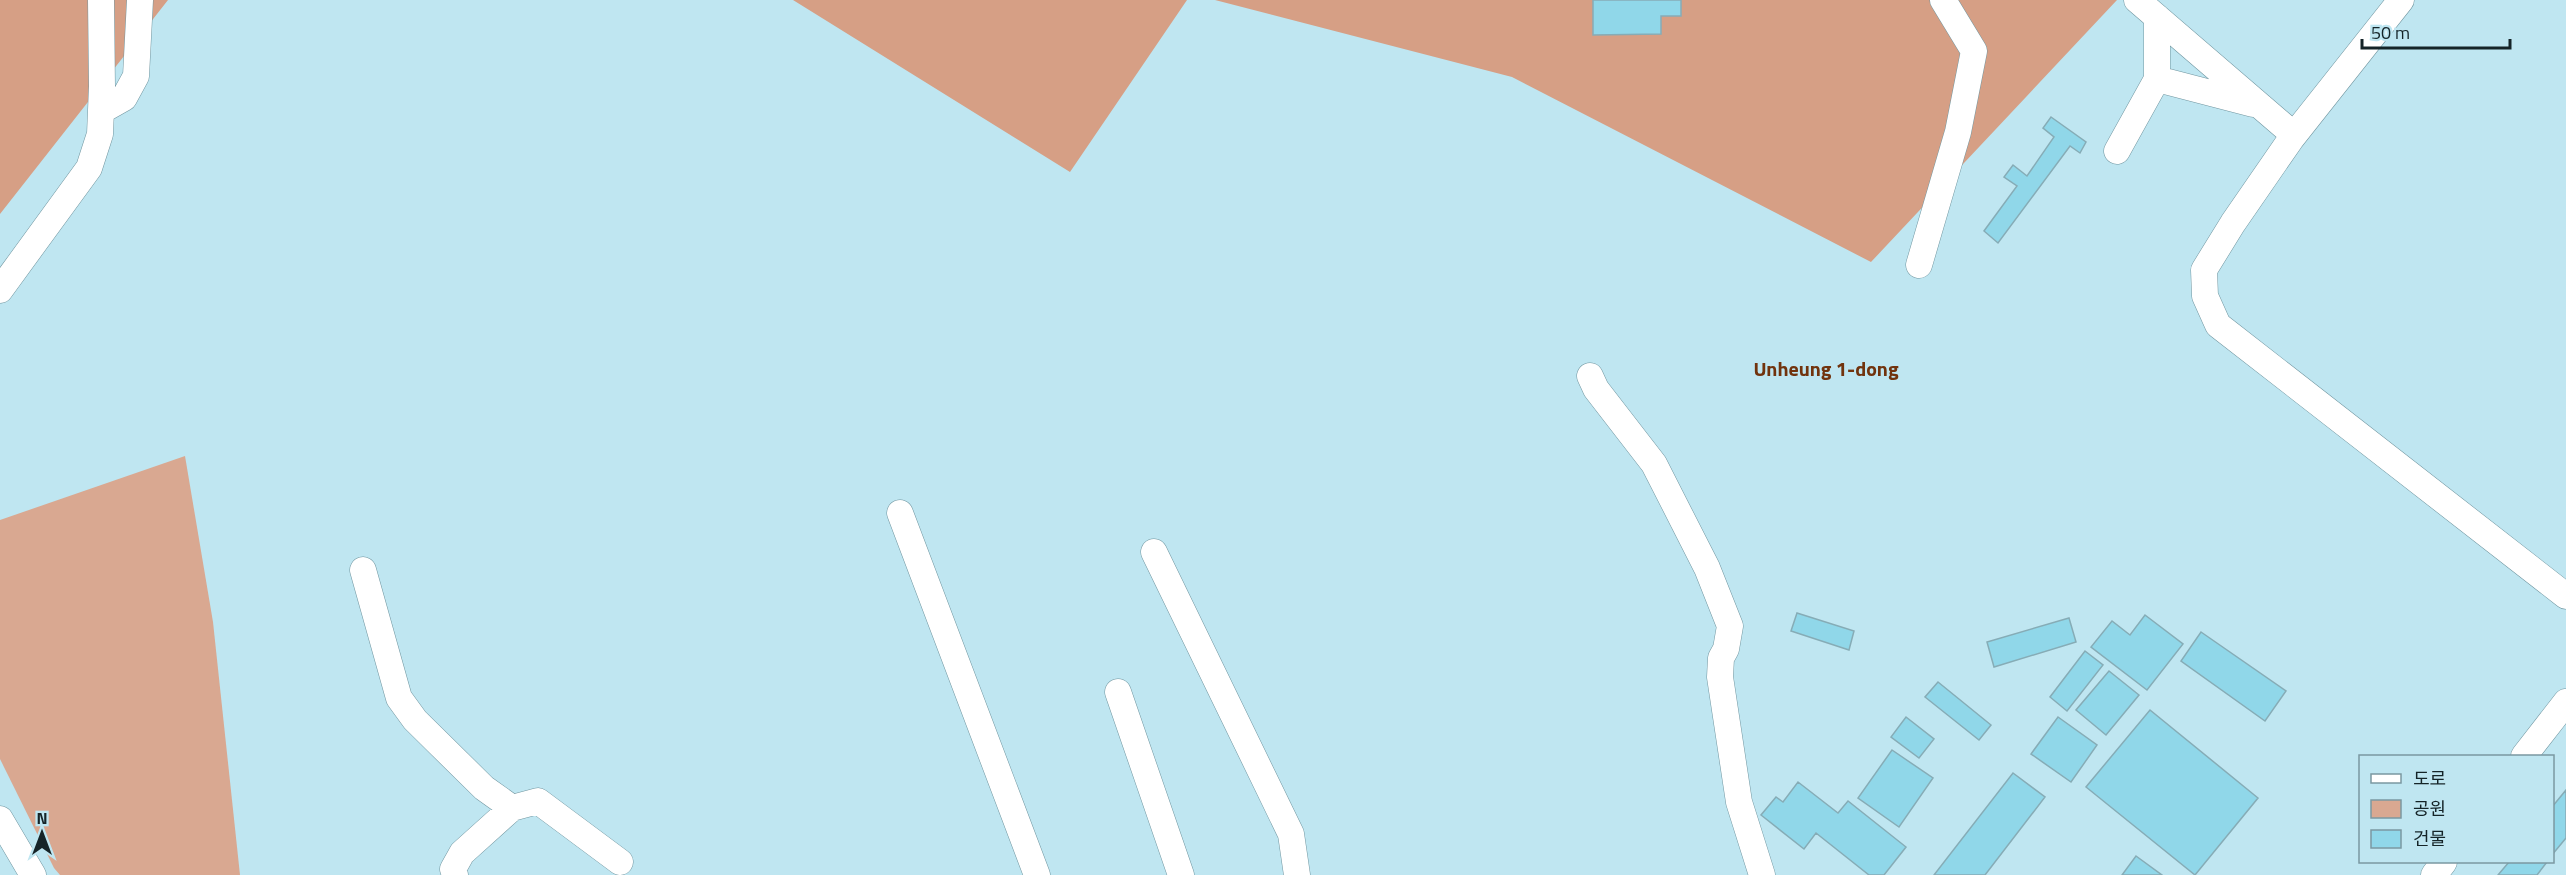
<svg xmlns="http://www.w3.org/2000/svg" width="2566" height="875" viewBox="0 0 2566 875" font-family="'Titillium Web','Noto Sans KR',sans-serif">
<style>
.green{fill:#d9a891}
.forest{fill:#d69f85}
.building{fill:#90d7e9;stroke:#86acb6;stroke-width:1.5}
.lines{fill:none;stroke-linecap:round;stroke-linejoin:round}
.minor-casing{stroke:#7196a0;stroke-width:27}
.minor{stroke:#fff;stroke-width:26}
.labels{text-anchor:middle;dominant-baseline:central;stroke-width:4.5;stroke-linejoin:round;paint-order:stroke}
.neighbourhood-label{font-size:20px;font-weight:bold;fill:#71330d;stroke:#bfe6f1}
</style>
<rect width="100%" height="100%" fill="#bfe6f1"/>
<path class="green" d="M185 456 213 622 240 875H60L54 868 0 759V520Z"/>
<path class="forest" d="M0 0H168L0 214Z
M793 0H1187L1070 172Z
M1215 0H2117L1871 262 1512 77Z"/>
<path class="building" d="M1593 0H1681V16H1661V34L1593 35Z
M2051 117 2086 142 2080 153 2070 146 1998 243 1984 231 2017 186 2004 177 2013 165 2027 176 2054 137 2043 128Z
M1797 613 1854 631 1849 650 1791 631Z
M2145 615 2183 644 2147 690 2091 647 2112 621 2130 635Z
M2069 618 2076 642 1994 667 1987 642Z
M2201 632 2286 691 2265 721 2181 661Z
M2085 651 2103 665 2067 711 2050 697Z
M2109 671 2139 695 2106 735 2076 710Z
M1938 682 1991 725 1979 740 1925 697Z
M2150 710 2258 798 2195 875 2086 787Z
M1906 717 1934 739 1919 758 1891 737Z
M2058 717 2097 745 2071 782 2031 754Z
M1892 750 1933 778 1899 827 1858 798Z
M2013 773 2045 797 1985 875H1934Z
M1798 782 1838 813 1848 801 1906 847 1884 875H1869L1816 833 1804 849 1761 815 1776 797 1783 802Z
M2566 790V838L2552 855V807Z
M2136 856 2162 875H2122Z
M2509 862H2547L2537 875H2498Z"/>
<g class="lines">
<g class="minor-casing">
<path id="minor" d="M2137 0 2294 135
M2401 0 2291 139 2233 223 2204 270 2205 296 2218 325 2566 596
M2157 79 2253 104
M101 111 124 98 136 76 140 0
M2117 151 2157 79V17
M1919 265 1958 132 1974 51 1943 0
M0 290 89 168 100 134 102 86 101 0
M1590 376 1596 389 1654 464 1707 568 1730 626 1726 649 1721 658 1720 677 1739 802 1762 875
M900 513 1037 875
M1154 552 1291 834 1297 875
M363 570 399 698 415 720 484 788 512 808 538 801 620 862
M1118 692 1181 875
M2524 756 2566 702
M0 819 33 875
M455 875 453 869 462 853 512 808
M2434 875 2444 862"/>
</g>
<use href="#minor" class="minor"/>
</g>
<g class="labels">
<g class="neighbourhood-label">
<text x="1826" y="368">Unheung 1-dong</text>
</g>
</g>
<rect x="2359" y="755" width="195" height="108" fill="#bfe6f1" stroke="#7b98a1" stroke-width="1.5"/>
<rect x="2371" y="774" width="30" height="9" fill="#ffffff" stroke="#7b98a1" stroke-width="1.5"/>
<text x="2413" y="785" font-size="18" fill="#152428">도로</text>
<rect x="2371" y="800" width="30" height="18" fill="#d9a891" stroke="#7b98a1" stroke-width="1.5"/>
<text x="2413" y="815" font-size="18" fill="#152428">공원</text>
<rect x="2371" y="830" width="30" height="18" fill="#90d7e9" stroke="#7b98a1" stroke-width="1.5"/>
<text x="2413" y="845" font-size="18" fill="#152428">건물</text>
<g transform="translate(42 833)" stroke="#bfe6f1" stroke-width="4.5" paint-order="stroke">
<path d="M0-4.5L10 22L0 15L-10 22Z" fill="#152428"/>
<text y="-9" font-size="16" font-weight="bold" text-anchor="middle" fill="#152428">N</text>
</g>
<path d="M2362 39v9h148v-9" fill="none" stroke="#152428" stroke-width="3"/>
<text x="2371" y="39" font-size="18" fill="#152428" stroke="#bfe6f1" stroke-width="4.5" paint-order="stroke">50 m</text>
</svg>
